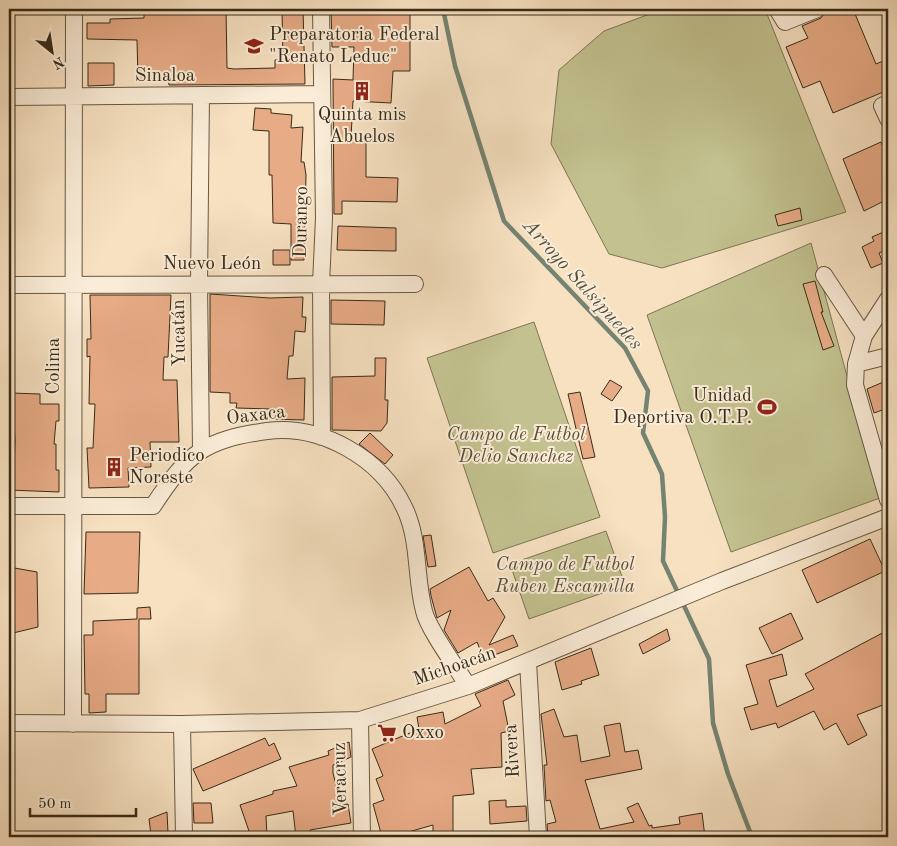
<svg xmlns="http://www.w3.org/2000/svg" width="897" height="846" viewBox="0 0 897 846" font-family="'Old Standard TT',serif">
<style>
.green{fill:#c2c18f;stroke:#7d7654}
.lines{fill:none;stroke-linecap:round;stroke-linejoin:round}
.stream{stroke:#758372;stroke-width:4.5}
.building{fill:#e7ab86;stroke:#382b18}
.street-casing{stroke:#685842;stroke-width:18}
.street{stroke:#faecd7;stroke-width:16}
.labels{text-anchor:middle;dominant-baseline:central;stroke-width:4;stroke-linejoin:round;paint-order:stroke}
.poi-label{font-size:19px;fill:#382b18;stroke:#faecd7;text-anchor:start}
.street-label{font-size:19px;fill:#382b18;stroke:#faecd7}
.park-label{font-size:19px;font-style:italic;fill:#5a5036;stroke:#faecd7}
.water-label{font-size:20px;font-style:italic;fill:#52503e;stroke:#faecd7}
</style>
<rect width="100%" height="100%" fill="#f7e1c1"/>
<filter id="stains"><feTurbulence type="fractalNoise" baseFrequency=".004" numOctaves="4"/><feColorMatrix values="0 0 0 0 .2 0 0 0 0 .09 0 0 0 0 .02 0 0 0 .5 -.17"/></filter>
<radialGradient id="worn" r=".72"><stop offset=".6" stop-color="#630" stop-opacity="0"/><stop offset="1" stop-color="#630" stop-opacity=".3"/></radialGradient>
<path class="green" d="M663 9H765L846 212 662 268 609 254 551 144 559 70 604 31Z
M811 243 880 498 731 552 647 315Z
M534 322 600 517 493 553 427 358Z
M606 531 625 585 529 619 510 564Z"/>
<g class="lines">
<path class="stream" d="M443 9 455 66 504 221 625 348 648 391 643 433 662 474 665 517 663 561 709 659 713 723 728 774 752 837"/>
</g>
<path class="building" d="M147 9H226L227 68 234 69 275 68V60H283L282 9H303L305 84 169 85 168 78 138 79 137 40 87 39V23H110V19L144 18V13H147Z
M331 9H410V71H393L391 103 353 101 351 137H366V177L398 178 397 202 342 201V214H334L333 79 353 80 354 47H332Z
M827 9H853L876 64 888 59V90L833 113 820 81 803 88 786 47 808 38 802 26 821 18Z
M88 63H114V85L88 86Z
M255 108 271 109V113L292 115 291 128 303 127 301 162H304L306 175 304 260H291V224L273 223 272 175H269V131L253 130Z
M881 142 888 159V199L864 211 843 159Z
M800 208 802 220 778 226 775 215Z
M338 226 396 228V251L337 250Z
M888 230V249L879 253 883 263 871 268 862 247 874 241 872 237Z
M273 250H290V265H273Z
M815 281 823 312H821L834 346 823 350 803 284Z
M210 294 270 298 303 297 302 317H306L305 332 295 331 293 356H289L287 379 305 378 304 420 271 419V409L236 408 237 403H230V393L210 392Z
M90 295H171L168 357H164L163 380H177L179 442H150L151 467 128 468 129 487 89 488 87 448H93L95 404H89L90 356 87 357V339H91Z
M331 300 385 301 384 325 331 324Z
M375 358H386L385 400H388L387 423 381 431 332 430V377L375 376Z
M610 380 622 387 612 401 601 394Z
M888 380V408L874 413 867 389Z
M580 392 595 457 583 459 568 394Z
M11 393 40 394V404H59V421H56L54 444H56V470H59V492L9 490V469H14L15 441 14 421H10Z
M370 433 393 455 385 464 359 444Z
M86 532H140L138 593 84 594Z
M431 535 436 566 428 567 423 536Z
M870 539 885 571 817 603 802 570Z
M9 567 37 572 38 627 9 634Z
M469 567 488 601 493 598 505 617 489 645 513 635 518 646 484 659 477 642 458 653 444 630 451 610 437 618 431 596 430 589Z
M150 607 151 619H139V694H106V712L89 713V694H85L84 635H93V621L137 619V608Z
M791 613 803 639 772 654 759 628Z
M667 629 670 640 643 654 639 644Z
M888 630V703L857 715 867 735 848 745 836 723 824 730 814 711 778 728 776 723 751 730 744 708 758 704 746 665 782 654 787 675 769 680 777 707 814 689 805 674Z
M591 648 599 675 581 681 582 684 562 690 555 662Z
M508 680 515 695 503 701 509 731 501 733 502 767 471 769 474 794 453 796V837H433V825L405 833 406 837H382L373 804 384 800 376 779 383 776 372 749 419 729 417 717 443 712 445 724 481 706 475 694Z
M554 709 564 737 577 735 581 762 610 756 604 726 620 723 625 752 638 750 642 769 585 780 600 829 634 822 627 808 638 803 649 826 652 825V828L680 824 679 817 702 813 705 837H548L547 824 556 822 550 800 546 801 544 765H547L541 714Z
M265 738 269 746 274 743 281 759 203 791 193 769Z
M349 742 351 757 333 765V773L341 805 348 804 351 823 310 830 312 837H296L293 811 266 816 267 837H251L240 805 273 794V791L297 786 289 767 329 755 328 751Z
M506 800V807L526 806 527 821 490 824 489 801Z
M193 803H211L213 823H194Z
M167 812 168 833 151 835 149 819Z"/>
<g class="lines">
<g class="street-casing">
<path id="street" d="M321 9 324 218 321 284 322 437
M777 9 785 22 817 9
M9 97 321 94
M888 103 882 106 888 119
M824 275 864 336
M9 285 415 284
M888 299 864 336 856 364 855 385 888 500
M856 364 888 356
M201 450 199 284 201 95
M9 506H153C188 453 203 440 267 431 321 424 381 458 404 507 420 539 415 577 424 611 428 629 457 668 468 686
M528 662 538 837
M360 720 362 837
M9 723 182 724 360 720 468 686 722 581 888 517
M73 724 74 9
M182 724 184 837"/>
</g>
<use href="#street" class="street"/>
</g>
<defs>
<g id="university-bare" transform="scale(1.5)"><path d="M0-5L7-2L0 1L-7-2ZM-4 1L0 2.5L4 1V4Q0 6-4 4Z" fill="#8f2418" stroke="#faecd7" stroke-width="2.5" paint-order="stroke"/></g>
<g id="building-bare" transform="scale(1.5)"><path d="M-4-6H4V6H1V3H-1V6H-4ZM-2.5-4.3h1.7v1.8h-1.7ZM.8-4.3h1.7v1.8H.8ZM-2.5-1h1.7V.8h-1.7ZM.8-1h1.7V.8H.8Z" fill="#8f2418" stroke="#faecd7" stroke-width="2.5" paint-order="stroke"/></g>
<g id="stadium-bare" transform="scale(1.5)"><path d="M0-5a6.5 5 0 1 0 0 10a6.5 5 0 1 0 0-10ZM-3.5-1.8h7v3.6h-7Z" fill="#8f2418" stroke="#faecd7" stroke-width="2.5" paint-order="stroke"/></g>
<g id="supermarket-bare" transform="scale(1.5)"><path d="M-6-5.5h2.5l.6 2H6L4.5 2H-2.5L-4.4-4H-6ZM-1.5 3.2a1.3 1.3 0 1 0 .1 0ZM3 3.2a1.3 1.3 0 1 0 .1 0Z" fill="#8f2418" stroke="#faecd7" stroke-width="2.5" paint-order="stroke"/></g>
</defs>
<g fill-rule="evenodd">
<use href="#university-bare" x="254" y="46"/>
<use href="#building-bare" x="362" y="91"/>
<use href="#stadium-bare" x="767" y="407"/>
<use href="#building-bare" x="114" y="467"/>
<use href="#supermarket-bare" x="387" y="733"/>
</g>
<g class="labels">
<g class="poi-label">
<text x="269" y="35">Preparatoria Federal<tspan x="269" dy="22">"Renato Leduc"</tspan></text>
<text x="362" y="115" text-anchor="middle">Quinta mis<tspan x="362" dy="22">Abuelos</tspan></text>
<text x="752" y="396" text-anchor="end">Unidad<tspan x="752" dy="22">Deportiva O.T.P.</tspan></text>
<text x="129" y="456">Periodico<tspan x="129" dy="22">Noreste</tspan></text>
<text x="402" y="733">Oxxo</text>
</g>
<g class="street-label">
<text x="165" y="76">Sinaloa</text>
<text transform="translate(302 222) rotate(-89)">Durango</text>
<text x="212" y="264">Nuevo León</text>
<text transform="translate(180 333) rotate(-91)">Yucatán</text>
<text transform="translate(54 366) rotate(-90)">Colima</text>
<text transform="translate(256 416) rotate(-7)">Oaxaca</text>
<text transform="translate(455 667) rotate(-19)">Michoacán</text>
<text transform="translate(513 751) rotate(-93)">Rivera</text>
<text transform="translate(341 779) rotate(-91)">Veracruz</text>
</g>
<g class="park-label">
<text x="516" y="435">Campo de Futbol<tspan x="516" dy="22">Delio Sanchez</tspan></text>
<text x="565" y="565">Campo de Futbol<tspan x="565" dy="22">Ruben Escamilla</tspan></text>
</g>
<g class="water-label">
<text transform="translate(582 285) rotate(48)">Arroyo Salsipuedes</text>
</g>
</g>
<rect width="897" height="846" fill="none" stroke="#f7e1c1" stroke-width="30"/>
<rect x="10" y="10" width="877" height="826" fill="none" stroke="#382b18" stroke-width="2.5"/>
<rect x="15" y="15" width="867" height="816" fill="none" stroke="#382b18"/>
<g transform="translate(52 52) rotate(150)" stroke="#faecd7" stroke-width="4" paint-order="stroke">
<path d="M0-4L9 19L0 12L-9 19Z" fill="#382b18"/>
<text y="-8" font-size="14" font-weight="bold" text-anchor="middle" fill="#382b18">N</text>
</g>
<path d="M30 808v8h106v-8" fill="none" stroke="#382b18" stroke-width="2.5"/>
<text x="38" y="808" font-size="15" fill="#382b18" stroke="#faecd7" stroke-width="4" paint-order="stroke">50 m</text>
<rect width="100%" height="100%" filter="url(#stains)"/>
<rect width="100%" height="100%" fill="url(#worn)"/>
</svg>
